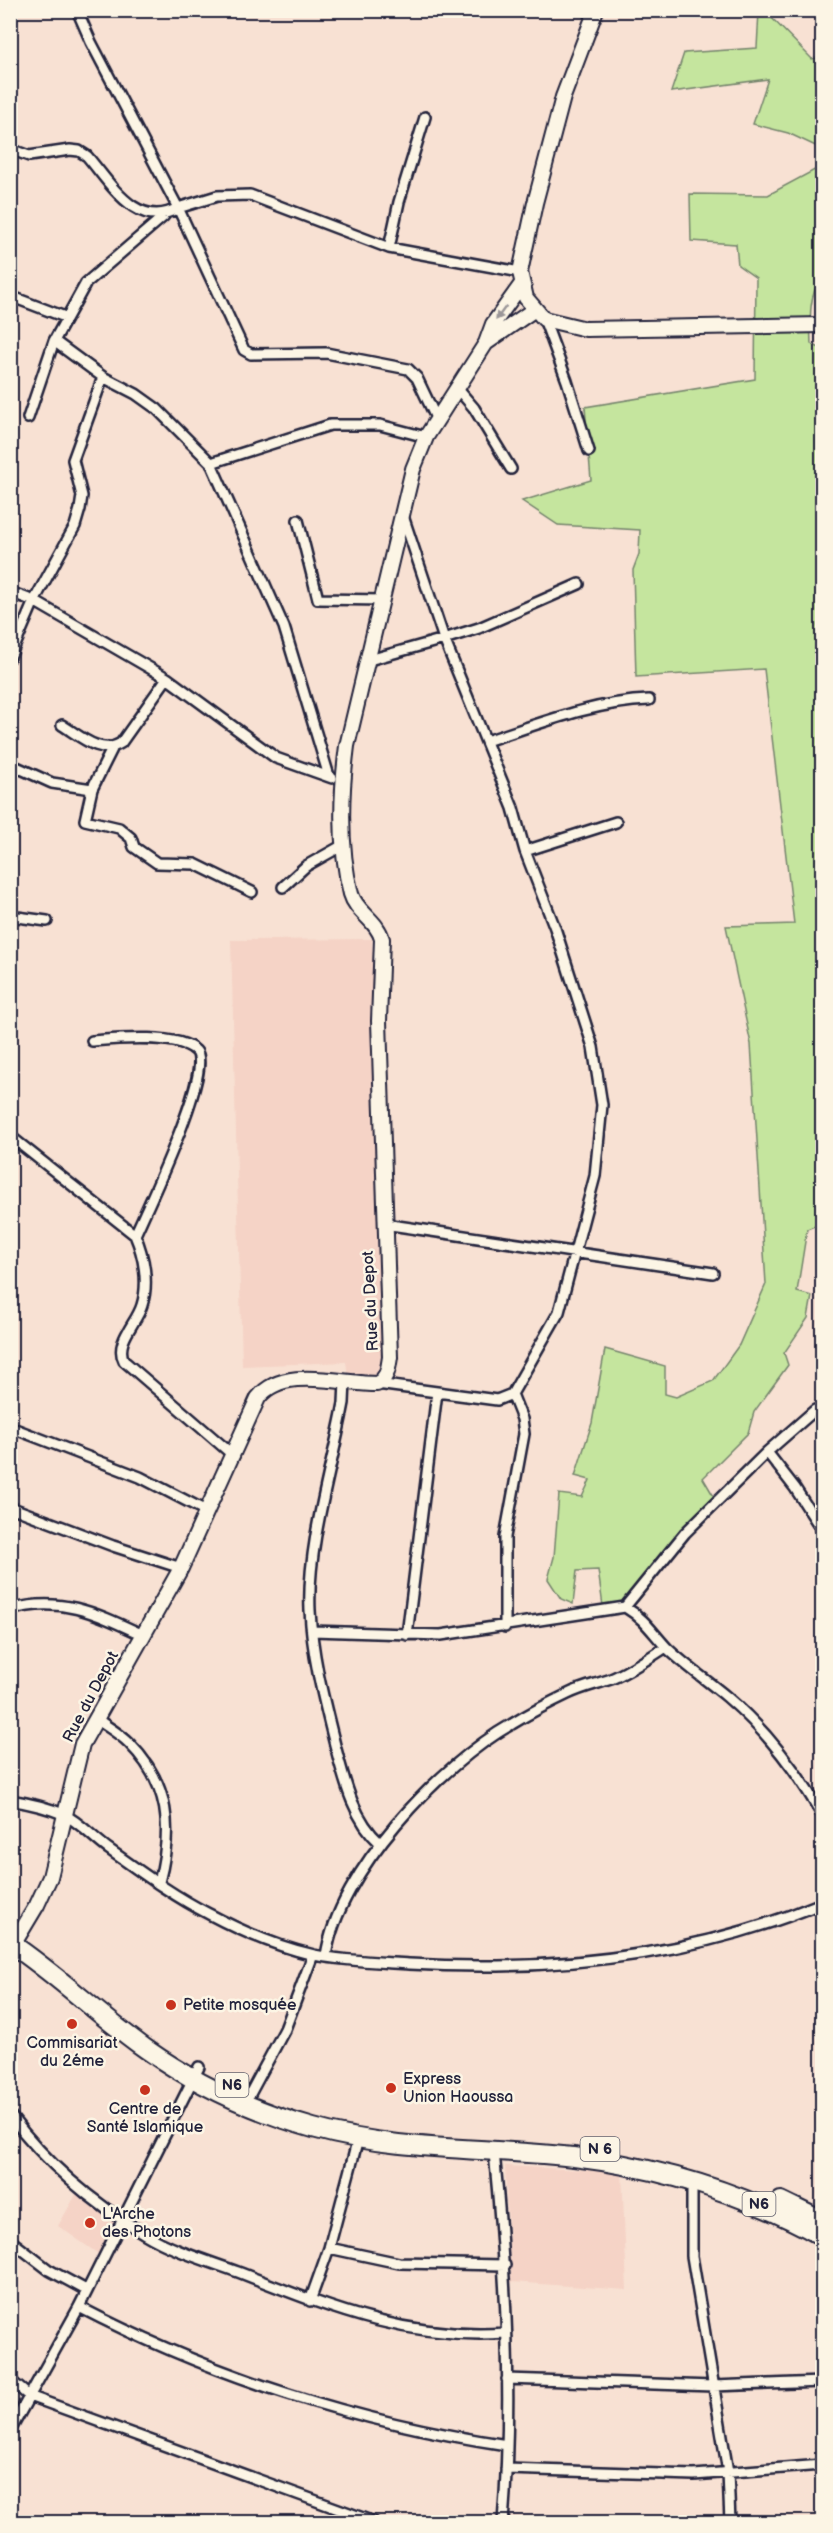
<svg xmlns="http://www.w3.org/2000/svg" width="833" height="2533" viewBox="0 0 833 2533" font-family="'Balsamiq Sans',sans-serif">
<style>
.built{fill:#f5d3c6}
.green{fill:#c5e59e;stroke:#74846c;stroke-width:1.5}
.lines{fill:none;stroke-linecap:round;stroke-linejoin:round}
.street-casing{stroke:#22223b;stroke-width:14}
.secondary-casing{stroke:#22223b;stroke-width:18}
.highway-casing{stroke:#22223b;stroke-width:22}
.street{stroke:#fcf5e5;stroke-width:9}
.secondary{stroke:#fcf5e5;stroke-width:14}
.highway{stroke:#fcf5e5;stroke-width:18}
.oneway{fill:#9a9698}
.poi-dot{fill:#c8321e;stroke:#fcf5e5;stroke-width:2}
.labels{text-anchor:middle;dominant-baseline:central;stroke-width:5;stroke-linejoin:round;paint-order:stroke}
.shield{fill:#fcf5e5;stroke:#63616e;stroke-width:1.5}
.shield-label{font-size:15px;font-weight:bold;fill:#22223b}
.street-label{font-size:16px;fill:#22223b;stroke:#fcf5e5}
.poi-label{font-size:16px;fill:#22223b;stroke:#fcf5e5;text-anchor:start}
</style>
<rect width="100%" height="100%" fill="#f8e1d3"/>
<filter id="ink" filterUnits="userSpaceOnUse"><feTurbulence type="fractalNoise" baseFrequency=".0167" numOctaves="2"/><feDisplacementMap in="SourceGraphic" scale="12" xChannelSelector="R" yChannelSelector="G"/><feConvolveMatrix kernelMatrix="1 2 1 2 8 2 1 2 1" color-interpolation-filters="sRGB"/></filter>
<g filter="url(#ink)">
<path class="built" d="M372 939 374 1090 383 1361 381 1373 377 1376H348L346 1362 242 1366 231 940Z
M505 2166 622 2172 627 2290 511 2282Z
M78 2191 122 2221 100 2255 58 2226Z"/>
<path class="green" d="M759 11H765L812 59 822 57V149L788 133 753 124 768 79 671 92 684 53 757 48Z
M822 166V276C808 296 810 320 811 344L822 349V607L818 626 822 633V1223L807 1229 797 1292 812 1296 808 1318 784 1353 788 1365 754 1412 748 1433 703 1478 716 1500 638 1601 603 1606 598 1570 577 1571 573 1604 561 1599 548 1579 554 1557 559 1494 582 1497 590 1480 575 1476 592 1423 605 1349 665 1366V1394L676 1397 713 1381 739 1345 766 1284 751 1044 726 926 794 924 764 669 636 677 633 570 639 554 640 530 558 525 522 501 591 480 585 407 755 379 756 278 738 265 736 244 691 241 690 194 768 195Z"/>
<g class="lines">
<g class="street-casing">
<path id="street" d="M77 10 91 42 178 208 217 196 250 195 389 248 520 272
M10 149 29 156 70 150 79 151 87 156C111 184 137 231 178 208L244 350 251 354 326 353 408 369 417 378 437 420
M389 248 399 202 425 117
M10 296 65 317
M544 319 567 381 589 451
M54 341 103 377 136 394 157 409 211 463 284 627 329 776
M456 387 474 408 511 469
M28 418 54 341 86 283 164 216
M211 463 330 425H380L426 437
M403 516 444 639 479 628 579 584
M298 520 318 599 383 600
M10 592 34 601 75 526 80 509 82 496 73 460 103 377
M10 657 34 601 167 678
M369 660 444 639 513 808 525 851 555 928 593 1047 602 1105 595 1176 559 1312 512 1394 497 1400 377 1384
M62 725C80 736 101 756 121 743L167 678 276 758 332 778
M486 741C539 724 593 702 649 700
M112 749 92 789 85 820 119 828 131 838 134 847 157 863 195 864 252 892
M10 764 52 783 92 789
M525 851 616 822
M283 887 306 866 345 844
M10 916 47 921
M92 1041C116 1039 178 1033 196 1051 214 1069 146 1210 135 1235
M10 1136 135 1235C144 1256 149 1283 142 1305 137 1323 114 1342 124 1361L234 1456
M384 1224 713 1273
M345 1381 344 1403C332 1467 307 1546 310 1610 312 1656 324 1701 335 1745 344 1779 353 1819 380 1843
M10 1427 140 1477 208 1512
M767 1452 815 1410 822 1411
M10 1507 113 1546 181 1568
M625 1607 685 1533 767 1452 795 1488 822 1530
M10 1610C61 1595 98 1614 143 1635
M505 1627V1537L524 1434 522 1419 512 1394
M312 1631 441 1635 625 1607C645 1619 652 1632 667 1648 686 1666 708 1681 727 1697 767 1731 797 1771 822 1815
M407 1635 437 1392
M95 1718C106 1726 119 1733 129 1743 170 1784 173 1829 159 1882
M10 1800C28 1803 46 1807 63 1814 80 1822 94 1839 110 1850 141 1872 175 1897 209 1914 241 1931 278 1947 314 1955 345 1961 378 1962 409 1964 549 1972 693 1957 822 1903
M326 1956C338 1872 440 1765 512 1724 530 1713 549 1703 568 1694 582 1687 597 1684 611 1679 630 1671 649 1658 666 1647
M250 2094 285 2029 313 1955
M10 2115C46 2163 94 2204 145 2234 173 2251 208 2261 238 2272 328 2307 406 2340 505 2333
M494 2152C506 2274 513 2399 503 2522
M692 2180V2256L728 2472 730 2522
M10 2240 49 2270 86 2290
M329 2248 399 2263 505 2265
M310 2301 329 2248 358 2139
M79 2307C212 2376 359 2423 507 2445
M507 2379 713 2386 822 2382
M10 2380 29 2396 374 2522
M10 2431 79 2307 199 2067
M506 2469 694 2475 822 2465"/>
</g>
<g class="secondary-casing">
<path id="secondary" d="M596 10 563 97 535 203 520 272 526 298 544 319 586 329 822 325
M486 343 535 309
M13 1945 37 1905 50 1877 82 1744 181 1568 258 1398C283 1365 340 1384 377 1384 388 1377 388 1369 390 1357L379 1021 382 939C377 920 356 912 351 894 339 848 341 793 347 746L413 469 426 437 486 343 493 324 521 285"/>
</g>
<g class="highway-casing">
<path id="highway" d="M10 1943C58 1975 99 2016 146 2049 197 2085 253 2111 313 2128 398 2152 487 2147 574 2157 663 2168 744 2193 822 2236
M781 2201 822 2221"/>
</g>
<use href="#street" class="street"/>
<use href="#secondary" class="secondary"/>
<use href="#highway" class="highway"/>
</g>
<defs><path id="oneway-solid" d="M-6-.8H1V-3.2L6.5 0L1 3.2V.8H-6Z" transform="scale(1.5)"/></defs>
<use class="oneway" href="#oneway-solid" transform="translate(501 313) rotate(126)"/>
</g>
<g class="poi-dot">
<circle cx="171" cy="2005" r="6"/>
<circle cx="72" cy="2024" r="6"/>
<circle cx="391" cy="2088" r="6"/>
<circle cx="145" cy="2090" r="6"/>
<circle cx="90" cy="2223" r="6"/>
</g>
<g class="labels">
<g class="shield">
<rect x="215.5" y="2073" width="33" height="24" rx="4.5"/>
<rect x="580.5" y="2137" width="39" height="24" rx="4.5"/>
<rect x="742.5" y="2192" width="33" height="24" rx="4.5"/>
</g>
<g class="shield-label">
<text x="232" y="2085">N6</text>
<text x="600" y="2149">N 6</text>
<text x="759" y="2204">N6</text>
</g>
<g class="street-label">
<text transform="translate(371 1301) rotate(-93)">Rue du Depot</text>
<text transform="translate(91 1697) rotate(-62)">Rue du Depot</text>
</g>
<g class="poi-label">
<text x="183" y="2005">Petite mosquée</text>
<text x="72" y="2043" text-anchor="middle">Commisariat<tspan x="72" dy="18">du 2éme</tspan></text>
<text x="403" y="2079">Express<tspan x="403" dy="18">Union Haoussa</tspan></text>
<text x="145" y="2109" text-anchor="middle">Centre de<tspan x="145" dy="18">Santé Islamique</tspan></text>
<text x="102" y="2214">L'Arche<tspan x="102" dy="18">des Photons</tspan></text>
</g>
</g>
<rect width="833" height="2533" fill="none" stroke="#fcf5e5" stroke-width="36"/>
<rect x="18" y="18" width="797" height="2497" fill="none" stroke="#22223b" stroke-width="2" filter="url(#ink)"/>
</svg>
